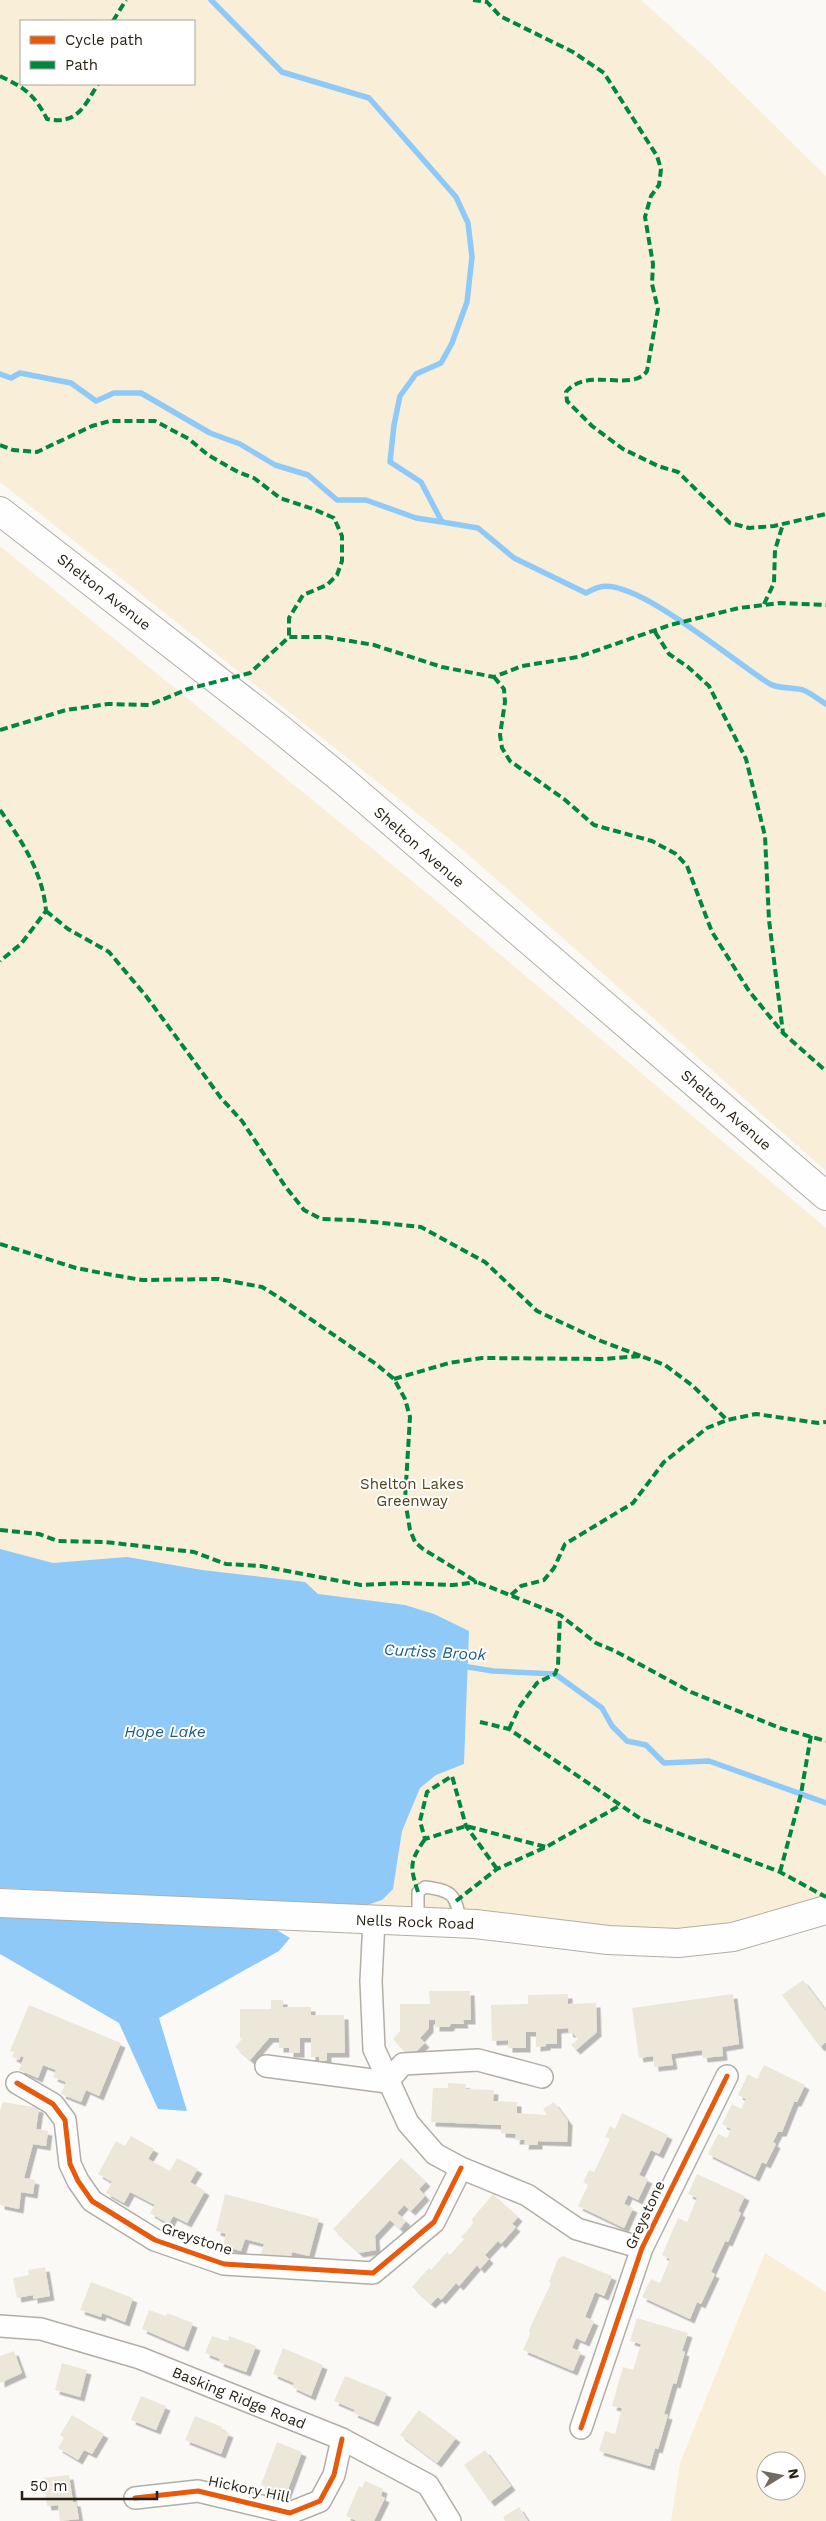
<svg xmlns="http://www.w3.org/2000/svg" width="826" height="2521" viewBox="0 0 826 2521" font-family="'Work Sans',sans-serif">
<style>
.green{fill:#f9efd9;fill-rule:evenodd}
.water{fill:#8ec9f7}
.lines{fill:none;stroke-linecap:round;stroke-linejoin:round}
.stream{stroke:#8ec9f7;stroke-width:5.5}
.building{fill:#ede7da;filter:url(#shadow)}
.lane-casing{stroke:#b2aea6;stroke-width:14}
.street-casing{stroke:#b2aea6;stroke-width:24}
.secondary-casing{stroke:#b2aea6;stroke-width:30}
.lane{stroke:#fefefe;stroke-width:11}
.street{stroke:#fefefe;stroke-width:21}
.secondary{stroke:#fefefe;stroke-width:28}
.quiet{stroke:#00873e;stroke-width:4;stroke-dasharray:8 4;stroke-linecap:butt}
.cycleway-casing{stroke:#fff;stroke-width:8}
.cycleway{stroke:#e8590c;stroke-width:5}
.labels{text-anchor:middle;dominant-baseline:central;stroke-width:4;stroke-linejoin:round;paint-order:stroke}
.street-label{font-size:15px;fill:#261f12;stroke:#fff}
.park-label{font-size:15px;fill:#534016;stroke:#fff}
.water-label{font-size:16px;font-style:italic;fill:#1e5b87;stroke:#fff}
</style>
<defs>
<filter id="shadow"><feDropShadow dx="4.5" dy="4.5" stdDeviation="0" flood-color="#0004"/></filter>
</defs>
<rect width="100%" height="100%" fill="#fbf9f6"/>
<path class="green" d="M0 0H641L708 60 826 176V1171L463 850 0 482ZM21 21H194V84H21Z
M0 546 422 889 826 1228V1900L726 1926 678 1933 0 1894Z
M765 2253 826 2292V2521H671L680 2463ZM766 2461H796V2491H766Z"/>
<path class="water" d="M0 1549 53 1563 127 1557 202 1570 305 1582 318 1594 405 1605 434 1614 469 1631 464 1764 436 1775 420 1788 402 1831 393 1889 382 1900 364 1906 0 1888Z
M0 1917 275 1929 290 1938 279 1951 159 2018 187 2111 158 2109 119 2023 0 1954Z"/>
<g class="lines">
<path class="stream" d="M211 0 282 72 369 98 456 197 468 223 472 257 467 302 452 343 441 363 416 374 400 396 394 425 390 462 421 482 442 522 478 528 514 558 586 593C590 591 595 588 600 587 637 578 735 663 770 684 779 689 793 687 803 690 811 693 819 700 826 704
M0 374 11 378 20 373 71 383 96 401 114 393H141L210 433 240 444 275 465 308 475 337 500H366L416 518 442 522
M462 1666 493 1671 555 1674 602 1708 612 1726 627 1741 646 1745 664 1763 709 1761 826 1803"/>
</g>
<path class="building" d="M803 1980 826 2011V2042L820 2047 782 1995Z
M429 1991H470L471 2020H463L464 2024H451L449 2027H435V2020H429V2028L420 2038 425 2043 410 2057 393 2039 400 2031V2004H430Z
M568 1994V2004L596 2003 597 2032 576 2050 571 2045 578 2039 573 2033H569L568 2028 557 2029V2044H546V2046L536 2047V2032H526V2048H508V2040L492 2041 491 2005 528 2004V1995Z
M733 1994 739 2044 722 2047 723 2056 703 2058 702 2050 671 2054 673 2065 654 2067 653 2056 639 2058 632 2008Z
M271 2000H283V2007H311V2015H344L345 2053H327V2061H319V2057H311V2038H300V2053H289V2048H279V2038H269L250 2060 235 2047 243 2038H240V2009H271Z
M29 2005 121 2043 99 2096 86 2090 81 2102 61 2094 66 2082 53 2077 56 2070 43 2065 38 2078 19 2070 24 2057 21 2056 19 2060 12 2057 14 2052 10 2051Z
M764 2065 805 2085 797 2102H794L782 2132H778L773 2142 776 2144 766 2164 762 2162 755 2177 708 2154 718 2134 727 2138 731 2129 722 2124 732 2104 741 2109 746 2099 738 2095 748 2074 757 2079Z
M448 2083 466 2084 465 2089 494 2090 493 2101 517 2102V2113L547 2115 543 2109 554 2102 568 2121 567 2142 538 2141V2145H524L525 2140H515L516 2134 501 2133V2125L431 2122 433 2088H448Z
M3 2102 39 2108 36 2129 48 2131 46 2146 33 2144 24 2178 35 2180 33 2194 21 2192 19 2209 0 2205V2111Z
M622 2113 668 2135 659 2154 651 2150 639 2175 648 2179 638 2200 628 2195 624 2204 633 2208 624 2228 578 2206 588 2185 583 2182 589 2170 594 2172 610 2139 605 2137 610 2126 615 2129Z
M131 2136 154 2149 148 2159 170 2171 177 2158 198 2169 190 2182 205 2191 187 2223 173 2216 169 2224 150 2213 155 2205 130 2192 124 2203 106 2193 112 2182 98 2174 116 2141 125 2146Z
M401 2158 426 2182 419 2189 425 2196 411 2211 404 2205 397 2213 406 2221 400 2229 390 2220 375 2236 376 2250 359 2253 333 2229Z
M697 2174 745 2196 738 2211 741 2213 728 2242 725 2241 711 2272 715 2274 701 2304 697 2302 690 2319 642 2297 651 2279 660 2283 670 2259 662 2255 678 2218 687 2222 697 2198 688 2194Z
M225 2194 319 2219 309 2256 292 2252 290 2261 261 2254 264 2244 245 2239 241 2251 223 2246 226 2234 216 2231Z
M493 2194 518 2217 512 2224 516 2227 501 2244 498 2241 485 2255 489 2259 480 2269 477 2265 459 2286 456 2283 441 2300 438 2297 431 2304 412 2287 429 2268 431 2270 447 2252 450 2255 464 2239 461 2237 473 2224 472 2219Z
M563 2256 612 2276 604 2296 595 2292 585 2317 594 2321 585 2342 576 2338 572 2348 581 2352 573 2371 523 2350 530 2334 529 2330 551 2283 549 2282 558 2259Z
M45 2267 50 2296 33 2299V2295L17 2298 13 2278 29 2275 28 2270Z
M91 2282 133 2298 125 2322 102 2313 101 2317 80 2310Z
M149 2310 166 2316 167 2313 193 2323 184 2347 142 2329Z
M637 2318 688 2333 682 2351 685 2352 676 2384 673 2383 664 2414 668 2415 658 2449 655 2448 650 2466 599 2451 605 2431 615 2434 622 2408 612 2406 623 2367 633 2370 641 2344 630 2341Z
M212 2336 228 2341 229 2336 256 2346 246 2372 219 2362 220 2359 205 2353Z
M283 2348 323 2365 311 2396 292 2387 294 2383 273 2374Z
M14 2351 22 2373 0 2383V2356Z
M62 2363 87 2370 80 2397 55 2390Z
M345 2376 387 2393 374 2422 353 2413 355 2410 334 2401Z
M141 2396 166 2406 156 2430 131 2420Z
M419 2410 456 2438 437 2463 400 2435Z
M72 2415 104 2434 92 2454 84 2450 78 2460 58 2448 64 2438 60 2435Z
M195 2416 222 2427 221 2430 229 2433 221 2454 185 2440Z
M277 2442 302 2452 286 2495 261 2485Z
M485 2450 511 2486 490 2502 464 2465Z
M69 2475 73 2502H76L79 2519 60 2521 58 2505 47 2506 43 2478Z
M365 2481 383 2489 381 2496 385 2498 374 2521H357L346 2516 359 2486 362 2488Z
M519 2507 528 2521H505L503 2517Z"/>
<g class="lines">
<g class="lane-casing">
<path id="lane" d="M418 1922V1892L425 1887C455 1891 455 1895 461 1924"/>
</g>
<g class="street-casing">
<path id="street" d="M374 1920 371 1981 374 2049 408 2123 435 2154 461 2168 527 2195 577 2229 642 2248
M266 2066 387 2082 403 2064 478 2060 542 2077
M17 2083 53 2104 65 2120 70 2164 78 2181 92 2201 155 2240 224 2264 373 2273 434 2222 461 2168
M0 2326 41 2329 140 2358 342 2439 428 2485 450 2521
M581 2428 642 2248 727 2076
M135 2498 198 2491 290 2513 320 2501 334 2475 342 2439"/>
</g>
<g class="secondary-casing">
<path id="secondary" d="M0 511 279 728 345 782 826 1196
M0 1903 475 1924 608 1940 678 1943 733 1937 826 1910"/>
</g>
<use href="#lane" class="lane"/>
<use href="#street" class="street"/>
<use href="#secondary" class="secondary"/>
<path class="quiet" d="M473 0 487 2 500 16 573 52 604 73 657 156 661 169 659 185 651 196 645 217 653 264 652 284 658 309 647 371C632 393 587 366 566 392L567 401 592 426 623 449 658 466 678 472 730 523 749 528 774 526 826 514
M113 21 126 0
M0 76C25 88 34 94 47 119 77 125 84 107 98 84
M0 445 13 450 37 452 92 426 110 421H155L189 439 208 455 238 472 254 478 280 498 313 509 334 518 342 536V561L337 575 327 585 303 595 289 618V637
M764 604 774 583 775 550 783 524
M655 632 669 654 688 667 709 686 746 759 765 836 769 920 783 1033
M494 677 504 689 505 702 500 735 502 748 510 761 564 799 594 825 652 841 676 854 687 866 712 932 749 991 783 1033 826 1071
M0 730 66 710 108 704 149 705 188 689 250 673 289 637H326L374 645 442 667 494 677 522 666 578 657 670 625 739 608 780 603 826 605
M0 810C22 841 43 873 46 911L21 944 0 961
M46 911 68 929 109 952 146 996 221 1098 242 1121 285 1186 304 1210 321 1219 353 1220 421 1227 485 1262 537 1311 601 1341 641 1356
M0 1244 76 1268 107 1274 142 1280 219 1279 262 1287 280 1298 376 1364 394 1379 405 1399 410 1417 405 1500 410 1530 415 1542 423 1549 477 1582 560 1615 596 1643 615 1651 691 1692 780 1728 826 1741
M394 1379 449 1363 482 1358 603 1359 641 1356 665 1365 693 1386 727 1420 756 1414 818 1423 826 1422
M0 1530 39 1534 58 1541 105 1542 194 1552 226 1564 261 1566 361 1585 401 1583 453 1585 477 1582
M511 1595 521 1586 544 1580 554 1568 565 1544 633 1503 664 1462 707 1428 727 1420
M480 1722 509 1729 641 1819 780 1872 826 1897
M509 1729 520 1706 537 1683 555 1674 558 1666 560 1615
M497 1869 466 1826 452 1776 427 1792 420 1821 425 1839 466 1826 546 1847
M780 1872 801 1794 811 1735
M418 1892C410 1867 409 1862 425 1839
M456 1901 497 1869 546 1847 621 1805"/>
<g class="cycleway-casing">
<path id="cycleway" d="M17 2083 53 2104 65 2120 70 2164 78 2181 92 2201 155 2240 224 2264 373 2273 434 2222 461 2168
M581 2428 642 2248 727 2076
M135 2498 198 2491 290 2513 320 2501 334 2475 342 2439"/>
</g>
<use href="#cycleway" class="cycleway"/>
</g>
<g class="labels">
<g class="street-label">
<text transform="translate(104 592) rotate(38)">Shelton Avenue</text>
<text transform="translate(419 847) rotate(41)">Shelton Avenue</text>
<text transform="translate(726 1110) rotate(41)">Shelton Avenue</text>
<text transform="translate(415 1922) rotate(2)">Nells Rock Road</text>
<text transform="translate(645 2215) rotate(-65)">Greystone</text>
<text transform="translate(197 2239) rotate(18)">Greystone</text>
<text transform="translate(239 2398) rotate(22)">Basking Ridge Road</text>
<text transform="translate(249 2489) rotate(12)">Hickory Hill</text>
</g>
<g class="park-label">
<text x="412" y="1484">Shelton Lakes<tspan x="412" dy="17">Greenway</tspan></text>
</g>
<g class="water-label">
<text transform="translate(435 1652) rotate(3)">Curtiss Brook</text>
<text x="165" y="1731">Hope Lake</text>
</g>
</g>
<rect x="20" y="20" width="175" height="65" fill="#ffffff" stroke="#a8a5a0"/>
<rect x="30" y="36" width="25" height="8" fill="#e8590c" stroke="#a8a5a0"/>
<text x="65" y="45" font-size="15" fill="#261f12">Cycle path</text>
<rect x="30" y="61" width="25" height="8" fill="#00873e" stroke="#a8a5a0"/>
<text x="65" y="70" font-size="15" fill="#261f12">Path</text>
<g transform="translate(781 2476) rotate(80)"><circle r="24" fill="#ffffff" stroke="#a8a5a0"/>
<path d="M0-4L9 19L0 12L-9 19Z" fill="#716b62"/>
<text y="-8" font-size="14" font-weight="bold" text-anchor="middle" fill="#261f12">N</text>
</g>
<path d="M22 2491v8h135v-8" fill="none" stroke="#261f12" stroke-width="2.5"/>
<text x="30" y="2491" font-size="15" fill="#261f12" stroke="#ffffff" stroke-width="4" paint-order="stroke">50 m</text>
</svg>
